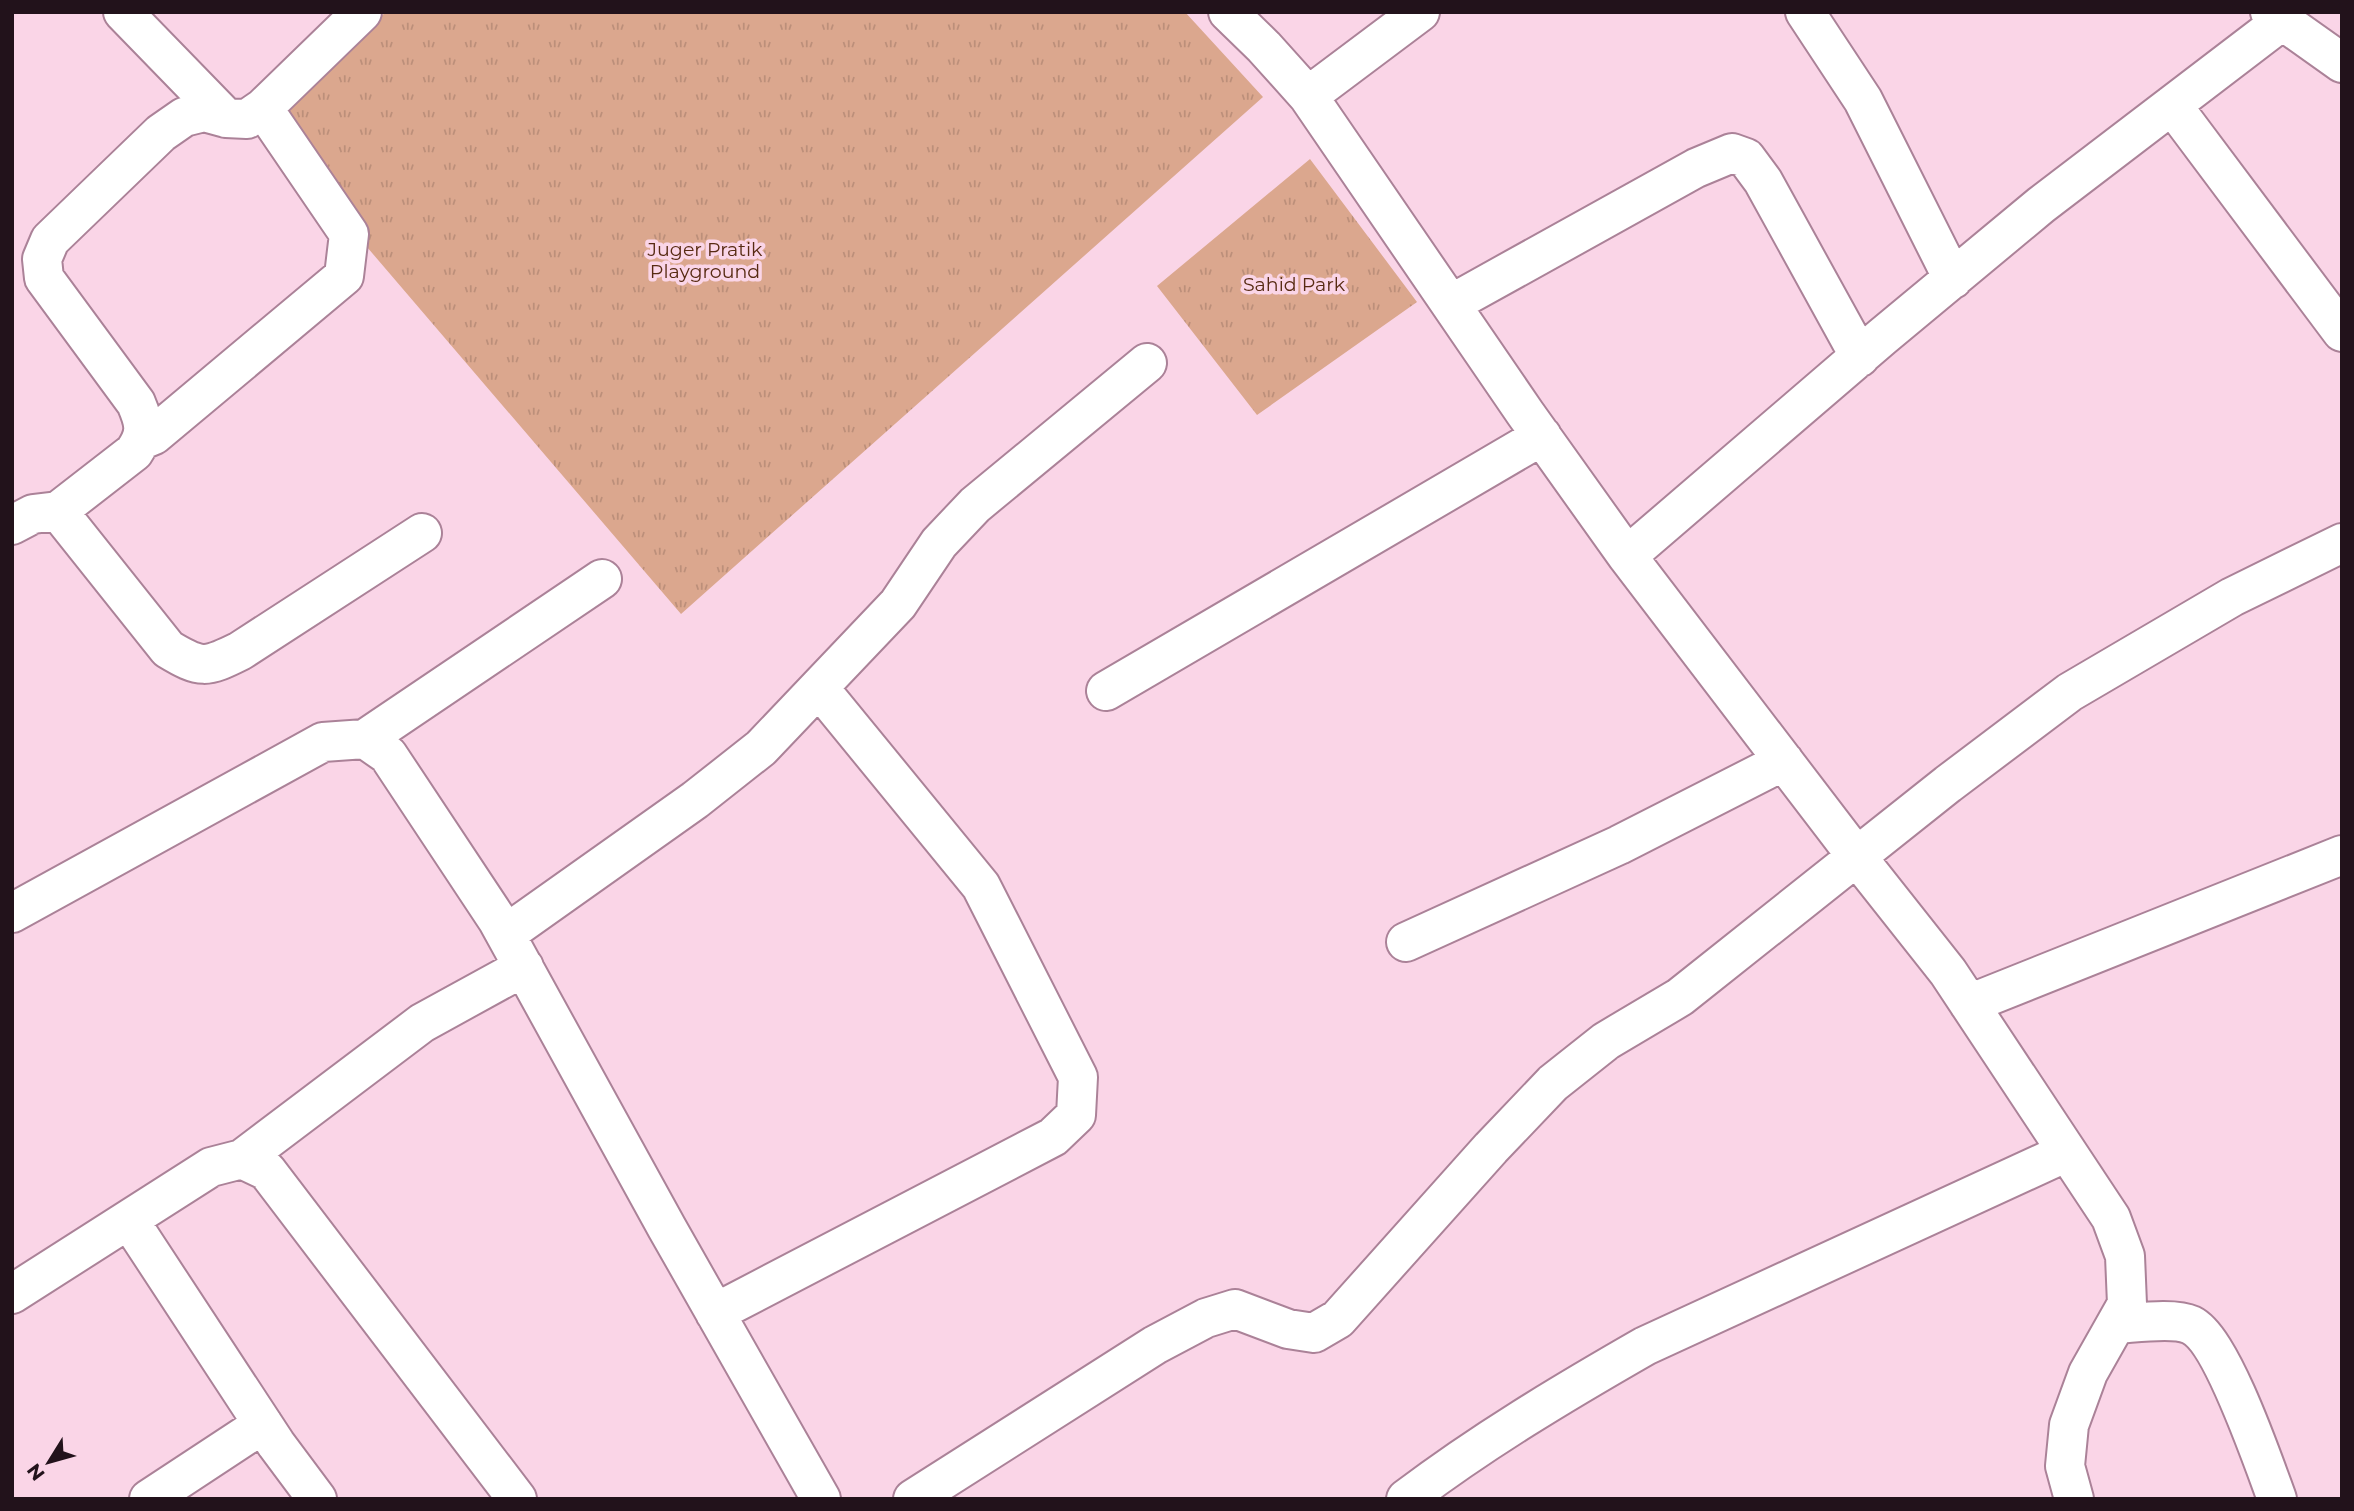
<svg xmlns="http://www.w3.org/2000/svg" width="2354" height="1511" viewBox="0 0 2354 1511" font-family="Montserrat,sans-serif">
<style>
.grass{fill:url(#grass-tufts)}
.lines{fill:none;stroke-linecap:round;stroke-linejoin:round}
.minor-casing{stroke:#ab8298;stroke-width:42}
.minor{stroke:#fff;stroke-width:38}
.labels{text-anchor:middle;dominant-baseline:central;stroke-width:7;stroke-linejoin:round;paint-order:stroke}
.park-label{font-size:19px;fill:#572a12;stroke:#fad5e7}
</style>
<defs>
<pattern id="grass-tufts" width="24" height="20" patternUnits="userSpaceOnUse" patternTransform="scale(1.75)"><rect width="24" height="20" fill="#dba78e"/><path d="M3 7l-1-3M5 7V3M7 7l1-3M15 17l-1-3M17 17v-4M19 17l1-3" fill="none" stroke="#bc8f7a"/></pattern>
</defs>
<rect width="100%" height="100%" fill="#fad5e7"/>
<path class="grass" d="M386 12H1185L1263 97 681 614 260 122Z
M1310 159 1417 302 1257 415 1157 286Z"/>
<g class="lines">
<g class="minor-casing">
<path id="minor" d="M123 12 226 118
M1228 12 1264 47 1308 96 1525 413 1627 556 1857 857 1948 972 2111 1218 2125 1256 2127 1304 2088 1373 2069 1425 2065 1466 2074 1499
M1805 12 1863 100 1953 279
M2270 12 2342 63
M1308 96 1420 12
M2172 105 2342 332
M1451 304 1696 168 1732 153 1746 158 1763 181 1860 357
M142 440 154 435 344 276 349 234 263 108
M58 511 134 452C147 433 145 424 136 403L44 278 42 259 50 240 161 133 184 117 204 112 226 118 247 119 263 108 362 12
M12 525 33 514 58 511 168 649C201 669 206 668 240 651L422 533
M1627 556 1882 337 2041 205 2282 21
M1106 691 1542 436
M365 739 602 579
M12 913 323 742 365 739 388 755 498 921 667 1228 821 1499
M506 934 695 800 761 748 898 604 939 543 975 505 1147 363
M1406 942 1619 845 1784 761
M1969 1004 2342 855
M242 1159 422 1023 524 967
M129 1220 276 1444 317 1499
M12 1294 211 1167 242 1159 267 1171 517 1499
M715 1313 1053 1137 1076 1115 1078 1077 981 886 819 688
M2116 1324C2135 1323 2174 1317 2191 1325 2222 1340 2264 1464 2277 1499
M149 1499 263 1424
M913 1499 1155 1345 1206 1318 1235 1309 1288 1329 1314 1333 1338 1319 1491 1148 1553 1083 1606 1041 1680 997 1948 784 2070 692 2232 597 2342 543
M1406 1499C1481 1442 1563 1393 1645 1346L2067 1152"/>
</g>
<use href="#minor" class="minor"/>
</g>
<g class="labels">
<g class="park-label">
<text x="705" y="249">Juger Pratik<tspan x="705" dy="22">Playground</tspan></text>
<text x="1294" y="284">Sahid Park</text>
</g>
</g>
<rect width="2354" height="1511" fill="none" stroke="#22121b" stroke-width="28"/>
<g transform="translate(49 1462) rotate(233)" stroke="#fad5e7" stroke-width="5" paint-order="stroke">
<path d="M0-5L12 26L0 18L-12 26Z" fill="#22121b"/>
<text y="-10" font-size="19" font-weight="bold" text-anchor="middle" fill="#22121b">N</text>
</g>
</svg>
